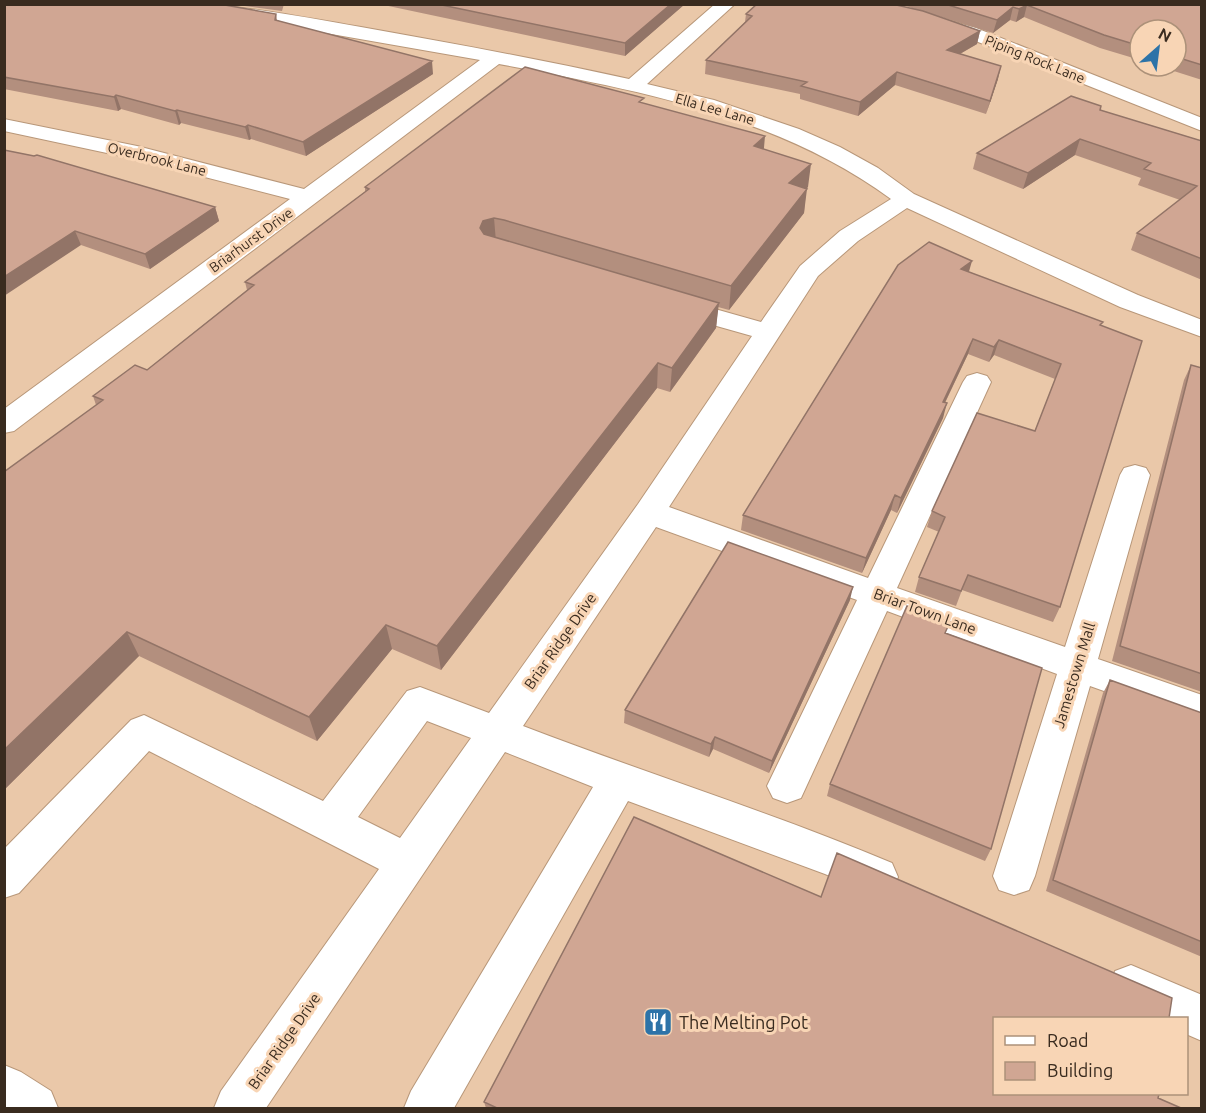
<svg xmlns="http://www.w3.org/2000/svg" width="1206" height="1113" viewBox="0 0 1206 1113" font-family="Ubuntu,sans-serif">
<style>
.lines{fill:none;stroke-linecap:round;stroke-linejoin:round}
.minor-casing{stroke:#b89779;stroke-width:2}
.minor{fill:#fff;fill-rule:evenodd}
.wall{fill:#b38f7e}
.shaded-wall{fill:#927467}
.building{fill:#d0a693;stroke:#927467;stroke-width:1.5}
.labels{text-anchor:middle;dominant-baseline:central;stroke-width:6;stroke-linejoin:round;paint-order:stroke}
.far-street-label{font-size:14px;fill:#392b1f;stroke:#f8d5b5}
.street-label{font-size:15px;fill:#392b1f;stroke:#f8d5b5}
.near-poi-label{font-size:18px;fill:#392b1f;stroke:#f8d5b5;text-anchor:start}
</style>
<rect width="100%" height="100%" fill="#eac8a9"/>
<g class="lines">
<g class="minor-casing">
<path id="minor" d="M180 4C241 4 301 17 361 27 451 43 539 59 629 79L715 4H735L647 84 714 100 799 129 840 147 878 168 914 194 1138 295 1202 320V337L1120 307 907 208 858 241 818 276 669 507 868 578 963 382 967 376 977 373 987 376 991 382 897 588 1065 647 1120 475 1124 468 1135 465 1146 468 1150 475 1098 659 1202 695V726L1090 686 1035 876 1029 890 1014 895 999 890 993 876 1057 674 887 611 801 798 787 803 773 798 767 786 857 600 656 527 523 726C645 773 771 812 892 863L898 877 892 891 877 896 825 874 628 801 454 1108H404L411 1091 593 787 505 752 266 1108H214L221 1091 379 869 149 751 19 893 4 898V849L131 720 144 715 323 801 407 691 420 687 489 713 638 504 752 336 667 312 663 306 667 300 676 298 761 322 800 266 840 231 891 199C777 115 635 90 499 64L14 431 4 433V409L290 199 135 159 4 131V119L137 146 304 189 480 60 189 9ZM427 721 471 738 400 838 358 817Z
M856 4H890L976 28 1202 118V131L963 36 921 22 859 8Z
M1131 965 1202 995V1041L1186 1034V1018H1151L1115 1003 1109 987 1115 971Z
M4 1065 21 1072 51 1091 58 1108H4Z"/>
</g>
<use href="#minor" class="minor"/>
</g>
<path class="wall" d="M4 4 276 14 277 20 433 74 306 156 251 139 249 140 181 123 179 125 121 109 118 111 4 89Z
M230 4H284L282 11Z
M379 4H685L625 56Z
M900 4H1202V80L1158 66H1176V30H1140V60L1100 48 1024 17 1016 22 1010 20 993 33 925 12 980 31 977 44 960 54 998 79 986 114 895 85 858 116 800 99V94L705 74 706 60 745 22 746 14 921 11Z
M644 103 764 149 808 187 806 189 804 213 729 310 718 307 716 328 670 392 657 388 441 670 392 649 317 741 139 656 4 790 96 405 93 396 147 370 247 290 245 282 365 192V187Z
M1100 110 1202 141V280L1131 250 1137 233 1180 200 1138 185 1141 178 1075 155 1023 189 973 169 977 153Z
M4 150 215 207 219 221 150 269 81 245Z
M969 272 1101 325 1060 607 1053 622 962 590 956 606 915 592 919 577 939 532 927 527 932 511 1035 431 1055 379 994 355 989 362 968 354 945 403 943 418 897 513 891 510 862 573 741 530 743 515Z
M1191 365 1202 368V692L1112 661 1184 380Z
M850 600 769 773 713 749 709 757 624 723 625 710Z
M945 633 991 849 985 861 827 796 830 784Z
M1110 680 1202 713V957L1046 891 1103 693Z
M1158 1098 1181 1108H486L484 1102Z"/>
<path class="shaded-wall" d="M671 4H685L625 56V43Z
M1027 5 1024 17 1016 22 1019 9Z
M1013 7 1010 20 993 33 997 20Z
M980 31 977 44 944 63 947 50Z
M432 61 433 74 306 156 303 142Z
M1001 66 998 79 986 114 990 101Z
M897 72 895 85 858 116 860 102Z
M116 95 121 109 118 111 114 97Z
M177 110 181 123 179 125 175 111Z
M248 125 251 139 249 140 245 127Z
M765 136 763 159 754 146Z
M1080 139 1075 155 1023 189 1028 173Z
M811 164 808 187 786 207 789 183Z
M807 189 804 213 729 310 731 286Z
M215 207 219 221 150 269 145 254Z
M494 218 496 242 485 245 480 228 483 221Z
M75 231 81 245 4 296V277Z
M972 261 968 275 961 269Z
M719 303 716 328 670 392 672 368Z
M973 339 968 354 938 417 943 402Z
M999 340 994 355 989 362 994 347Z
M658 363 657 388 441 670 437 646Z
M947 403 943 418 897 513 901 498Z
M895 495 891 510 862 573 866 558Z
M853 587 850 600 769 773 772 761Z
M386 625 392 649 317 741 309 717Z
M127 632 139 656 4 790V750Z
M715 737 713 749 709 757 711 744Z"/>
<path class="building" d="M4 4H219L276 14 275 20 432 61 303 142 248 125 245 127 177 110 175 111 116 95 114 97 4 77Z
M437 4H671L625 43Z
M757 4H892L923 11 980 31 947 50 1001 66 990 101 897 72 860 102 801 86 807 82 706 60 752 16 746 14Z
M945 4H1202V65L1176 57V30H1140V46L1104 35 1027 5 1019 9 1013 7 997 20Z
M525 67 644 98 639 102 765 136 754 146 811 164 789 183 807 189 731 286 504 220 494 218 483 221 480 228 484 234 719 303 672 368 658 363 437 646 386 625 309 717 127 632 4 750V472L103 400 93 396 135 365 147 370 254 285 245 282 369 189 365 187Z
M1071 96 1101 106 1100 110 1202 141V259L1137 233 1197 186 1144 169 1151 163 1080 139 1028 173 977 153Z
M4 150 34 156 37 155 215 207 145 254 75 231 4 277Z
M929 242 972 261 961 269 1103 322 1100 325 1142 341 1060 607 968 575 961 591 919 577 945 517 932 511 977 413 1035 431 1061 364 999 340 994 347 973 339 943 402 947 403 901 498 895 495 866 558 743 515 898 265Z
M1191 365 1202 368V674L1120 646Z
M728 542 853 587 772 761 715 737 711 744 625 710Z
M907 606 950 622 945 633 1042 668 991 849 830 784Z
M1110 680 1202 713V942L1053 880Z
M634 817 821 897 837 853 1172 998 1169 1018H994V1094H1159L1158 1098 1181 1108H497L484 1102Z"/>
<defs>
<g id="restaurant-square" transform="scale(1.5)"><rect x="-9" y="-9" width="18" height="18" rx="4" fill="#2d73a8" stroke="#f8d5b5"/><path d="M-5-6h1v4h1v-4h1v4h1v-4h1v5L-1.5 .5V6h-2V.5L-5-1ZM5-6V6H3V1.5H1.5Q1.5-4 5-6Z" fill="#fff"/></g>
</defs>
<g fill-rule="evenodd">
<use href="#restaurant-square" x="658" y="1022"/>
</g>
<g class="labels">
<g class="far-street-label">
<text transform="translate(1035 59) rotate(22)">Piping Rock Lane</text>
<text transform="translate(715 109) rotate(16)">Ella Lee Lane</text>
<text transform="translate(157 159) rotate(14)">Overbrook Lane</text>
<text transform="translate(251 240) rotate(-36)">Briarhurst Drive</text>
</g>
<g class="street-label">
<text transform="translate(925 611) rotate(20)">Briar Town Lane</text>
<text transform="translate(560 641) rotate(-55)">Briar Ridge Drive</text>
<text transform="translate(1074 675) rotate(-73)">Jamestown Mall</text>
<text transform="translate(284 1041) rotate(-55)">Briar Ridge Drive</text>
</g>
<g class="near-poi-label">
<text x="679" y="1022">The Melting Pot</text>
</g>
</g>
<rect width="1206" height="1113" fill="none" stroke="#392b1f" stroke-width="12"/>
<rect x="993" y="1017" width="195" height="78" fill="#f8d5b5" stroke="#ac9179" stroke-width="1.5"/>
<rect x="1005" y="1036" width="30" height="9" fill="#ffffff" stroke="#ac9179" stroke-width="1.5"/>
<text x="1047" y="1047" font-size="18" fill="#392b1f">Road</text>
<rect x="1005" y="1062" width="30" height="18" fill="#d0a693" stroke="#ac9179" stroke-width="1.5"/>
<text x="1047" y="1077" font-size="18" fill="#392b1f">Building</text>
<g transform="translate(1158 48) rotate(28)"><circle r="28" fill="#f8d5b5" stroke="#ac9179" stroke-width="1.5"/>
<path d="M0-4.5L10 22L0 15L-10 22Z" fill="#2d73a8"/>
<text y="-9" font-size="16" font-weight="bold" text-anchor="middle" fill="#392b1f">N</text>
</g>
</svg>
